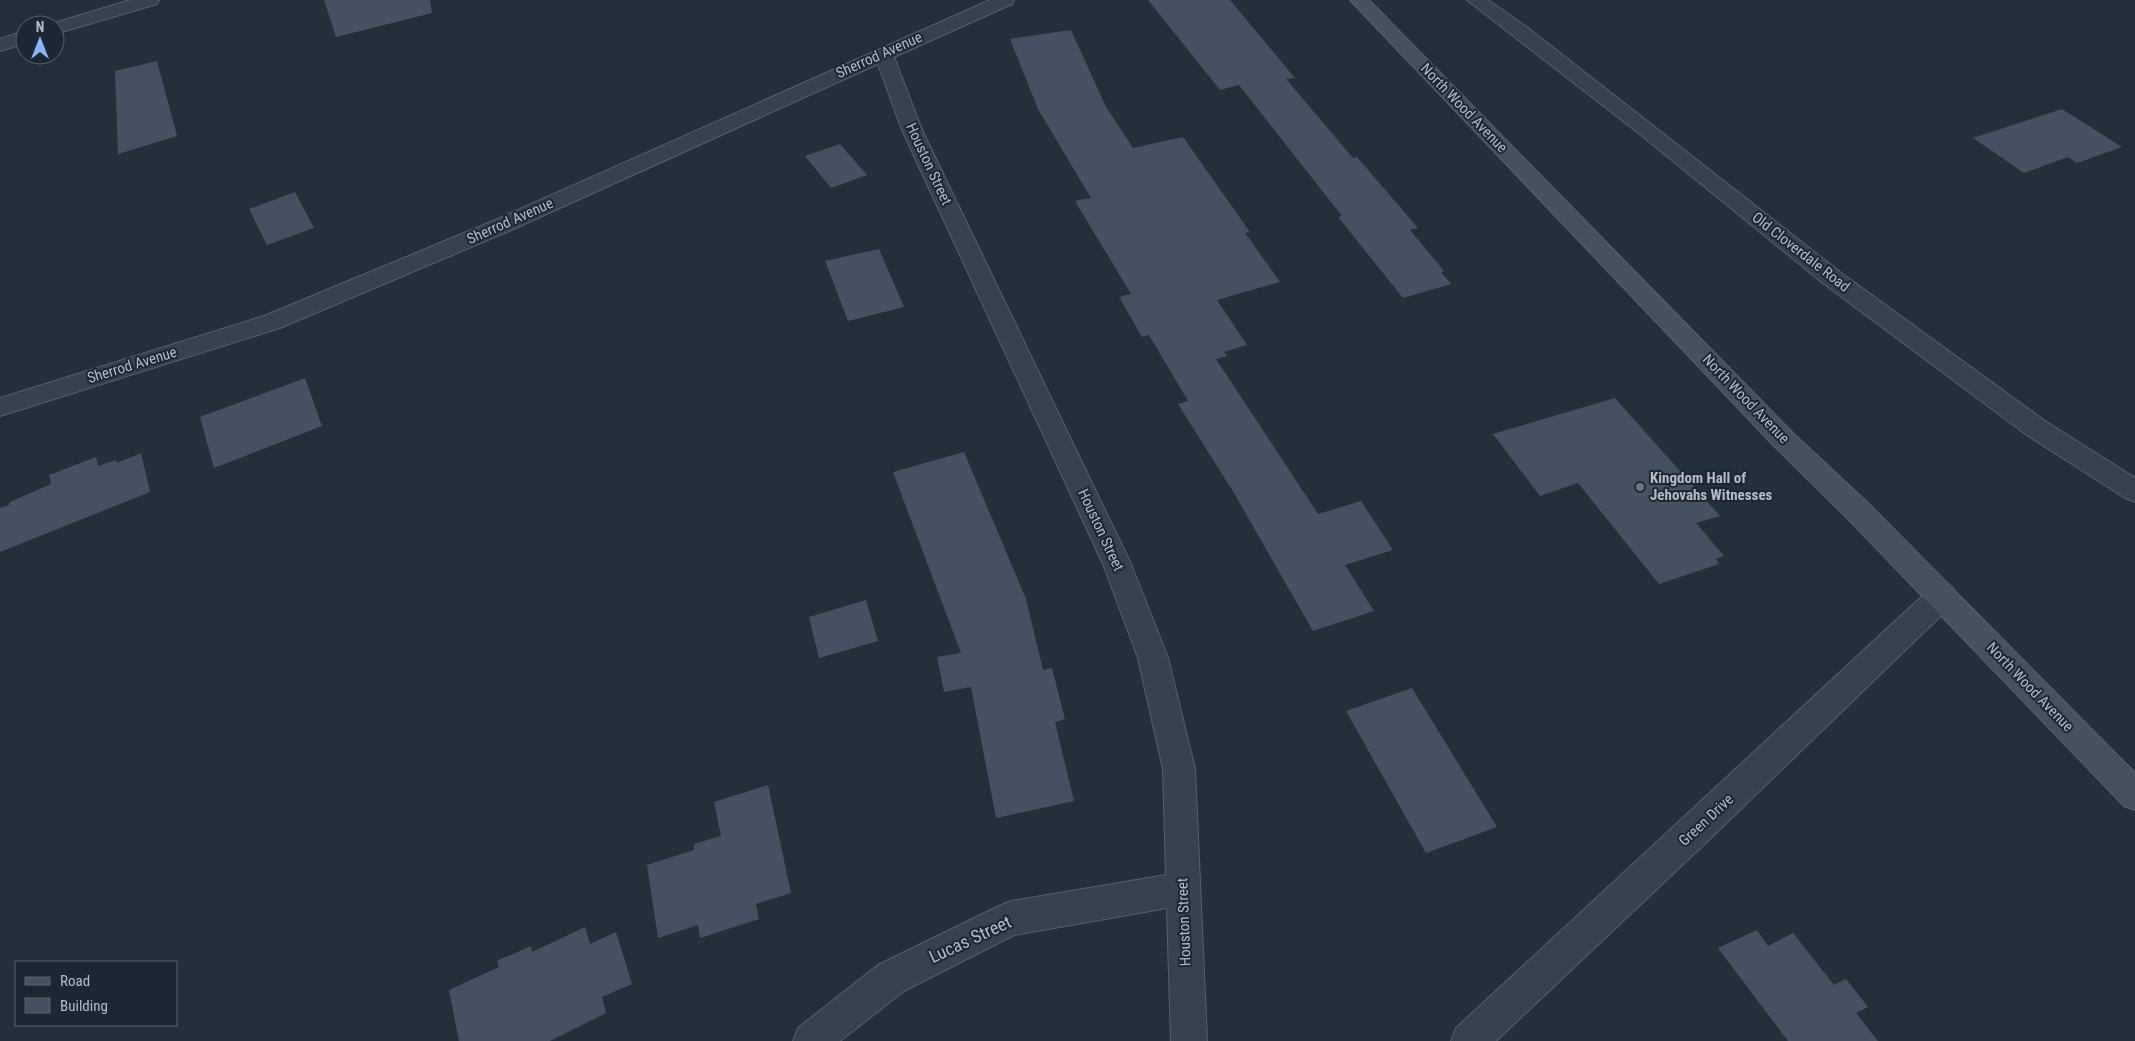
<svg xmlns="http://www.w3.org/2000/svg" width="2135" height="1041" viewBox="0 0 2135 1041" font-family="'Roboto Condensed',sans-serif">
<style>
.building{fill:#455162}
.lines{fill:none;stroke-linecap:round;stroke-linejoin:round}
.minor-casing{stroke:#565f6c;stroke-width:2}
.secondary-casing{stroke:#565f6c;stroke-width:2}
.minor{fill:#38414e;fill-rule:evenodd}
.secondary{fill:#465061;fill-rule:evenodd}
.worship-dot{fill:#6b7280;stroke:#1d2633;stroke-width:2}
.labels{text-anchor:middle;dominant-baseline:central;stroke-width:4;stroke-linejoin:round;paint-order:stroke}
.street-label{font-size:15px;fill:#b4bcc9;stroke:#1d2633}
.poi-label{font-size:15px;font-weight:bold;fill:#b4bcc9;stroke:#1d2633;text-anchor:start}
.near-street-label{font-size:18px;fill:#b4bcc9;stroke:#1d2633}
</style>
<rect width="100%" height="100%" fill="#242f3e"/>
<path class="building" d="M324 0H430L432 13 336 37Z
M1148 0H1230L1295 78 1286 79 1353 158 1357 157 1418 228 1410 230 1444 271 1441 272 1451 284 1403 298 1338 217 1342 216 1239 85 1220 90Z
M1071 30 1106 107 1133 148 1183 137 1250 232 1245 233 1280 282 1217 300 1247 345 1224 352 1227 356 1216 359 1318 514 1361 501 1393 550 1345 565 1374 611 1313 631 1234 493 1178 404 1188 401 1149 335 1142 337 1119 297 1131 294 1075 201 1091 198 1038 109 1010 39Z
M157 61 177 136 118 154 115 71Z
M2062 109 2122 147 2077 163 2068 157 2024 173 1973 138Z
M840 144 867 175 831 188 805 156Z
M295 192 314 228 267 245 249 209Z
M879 249 904 307 848 321 825 261Z
M305 378 322 426 214 468 200 417Z
M1615 398 1720 516 1696 523 1724 556 1716 559 1719 564 1659 584 1578 483 1540 496 1493 434Z
M964 452 1026 599 1043 670 1052 668 1065 719 1055 722 1074 801 996 818 971 687 944 692 937 657 961 653 893 472Z
M141 453 150 492 0 552V508L9 505 10 502 51 484 49 475 96 457 98 466 116 460 117 463Z
M866 600 878 641 819 658 809 617Z
M1412 688 1497 827 1426 853 1346 711Z
M768 785 791 893 756 904 759 919 700 938 698 925 658 938 647 865 694 850V844L721 836 714 802Z
M585 927 590 944 616 932 632 984 602 997 606 1013 550 1041H459L449 990 499 967 497 961 531 946 532 952Z
M1757 930 1768 946 1793 933 1834 985 1846 979 1868 1007 1856 1013 1878 1041H1788L1718 948Z"/>
<g class="lines">
<g class="minor-casing">
<path id="minor" d="M130 0H159L157 4 55 34V25H48Z
M990 0H1014L1012 4 894 57 922 130 1131 564 1168 658 1195 769 1207 1041H1171L1167 908 1014 935 904 991 840 1041H793L798 1028 878 965 999 906 1011 901 1166 875 1163 769 1138 658 1103 564 902 130 878 64 509 231 280 328 0 416V398L264 316 493 221Z
M1467 0H1488L1528 28 1840 272 2045 421 2135 478V502L2125 498 2027 435 1824 284 1641 135Z
M25 31V43L0 51V39Z
M1942 584 1952 587 1956 596 1952 605 1715 834 1496 1041H1451L1456 1028 1932 587Z"/>
</g>
<g class="secondary-casing">
<path id="secondary" d="M1350 0H1369L1793 433 1870 505 2135 773V810L2124 806 1850 521 1775 447Z"/>
</g>
<use href="#minor" class="minor"/>
<use href="#secondary" class="secondary"/>
</g>
<circle class="worship-dot" cx="1640" cy="487" r="5"/>
<g class="labels">
<g class="street-label">
<text transform="translate(879 55) rotate(-24)">Sherrod Avenue</text>
<text transform="translate(1464 108) rotate(46)">North Wood Avenue</text>
<text transform="translate(929 164) rotate(65)">Houston Street</text>
<text transform="translate(510 221) rotate(-24)">Sherrod Avenue</text>
<text transform="translate(1801 252) rotate(38)">Old Cloverdale Road</text>
<text transform="translate(132 365) rotate(-17)">Sherrod Avenue</text>
<text transform="translate(1746 399) rotate(46)">North Wood Avenue</text>
<text transform="translate(1101 530) rotate(65)">Houston Street</text>
<text transform="translate(2030 687) rotate(46)">North Wood Avenue</text>
<text transform="translate(1706 820) rotate(-43)">Green Drive</text>
<text transform="translate(1184 922) rotate(-92)">Houston Street</text>
</g>
<g class="poi-label">
<text x="1650" y="478">Kingdom Hall of<tspan x="1650" dy="17">Jehovahs Witnesses</tspan></text>
</g>
<g class="near-street-label">
<text transform="translate(970 939) rotate(-25)">Lucas Street</text>
</g>
</g>
<rect x="15" y="961" width="162" height="65" fill="#1d2633" stroke="#59626f"/>
<rect x="25" y="977" width="25" height="8" fill="#465061" stroke="#59626f"/>
<text x="60" y="986" font-size="15" fill="#b4bcc9">Road</text>
<rect x="25" y="998" width="25" height="15" fill="#455162" stroke="#59626f"/>
<text x="60" y="1011" font-size="15" fill="#b4bcc9">Building</text>
<g transform="translate(40 40)"><circle r="24" fill="#1d2633" stroke="#59626f"/>
<path d="M0-4L9 19L0 12L-9 19Z" fill="#8ab4f8"/>
<text y="-8" font-size="14" font-weight="bold" text-anchor="middle" fill="#b4bcc9">N</text>
</g>
</svg>
